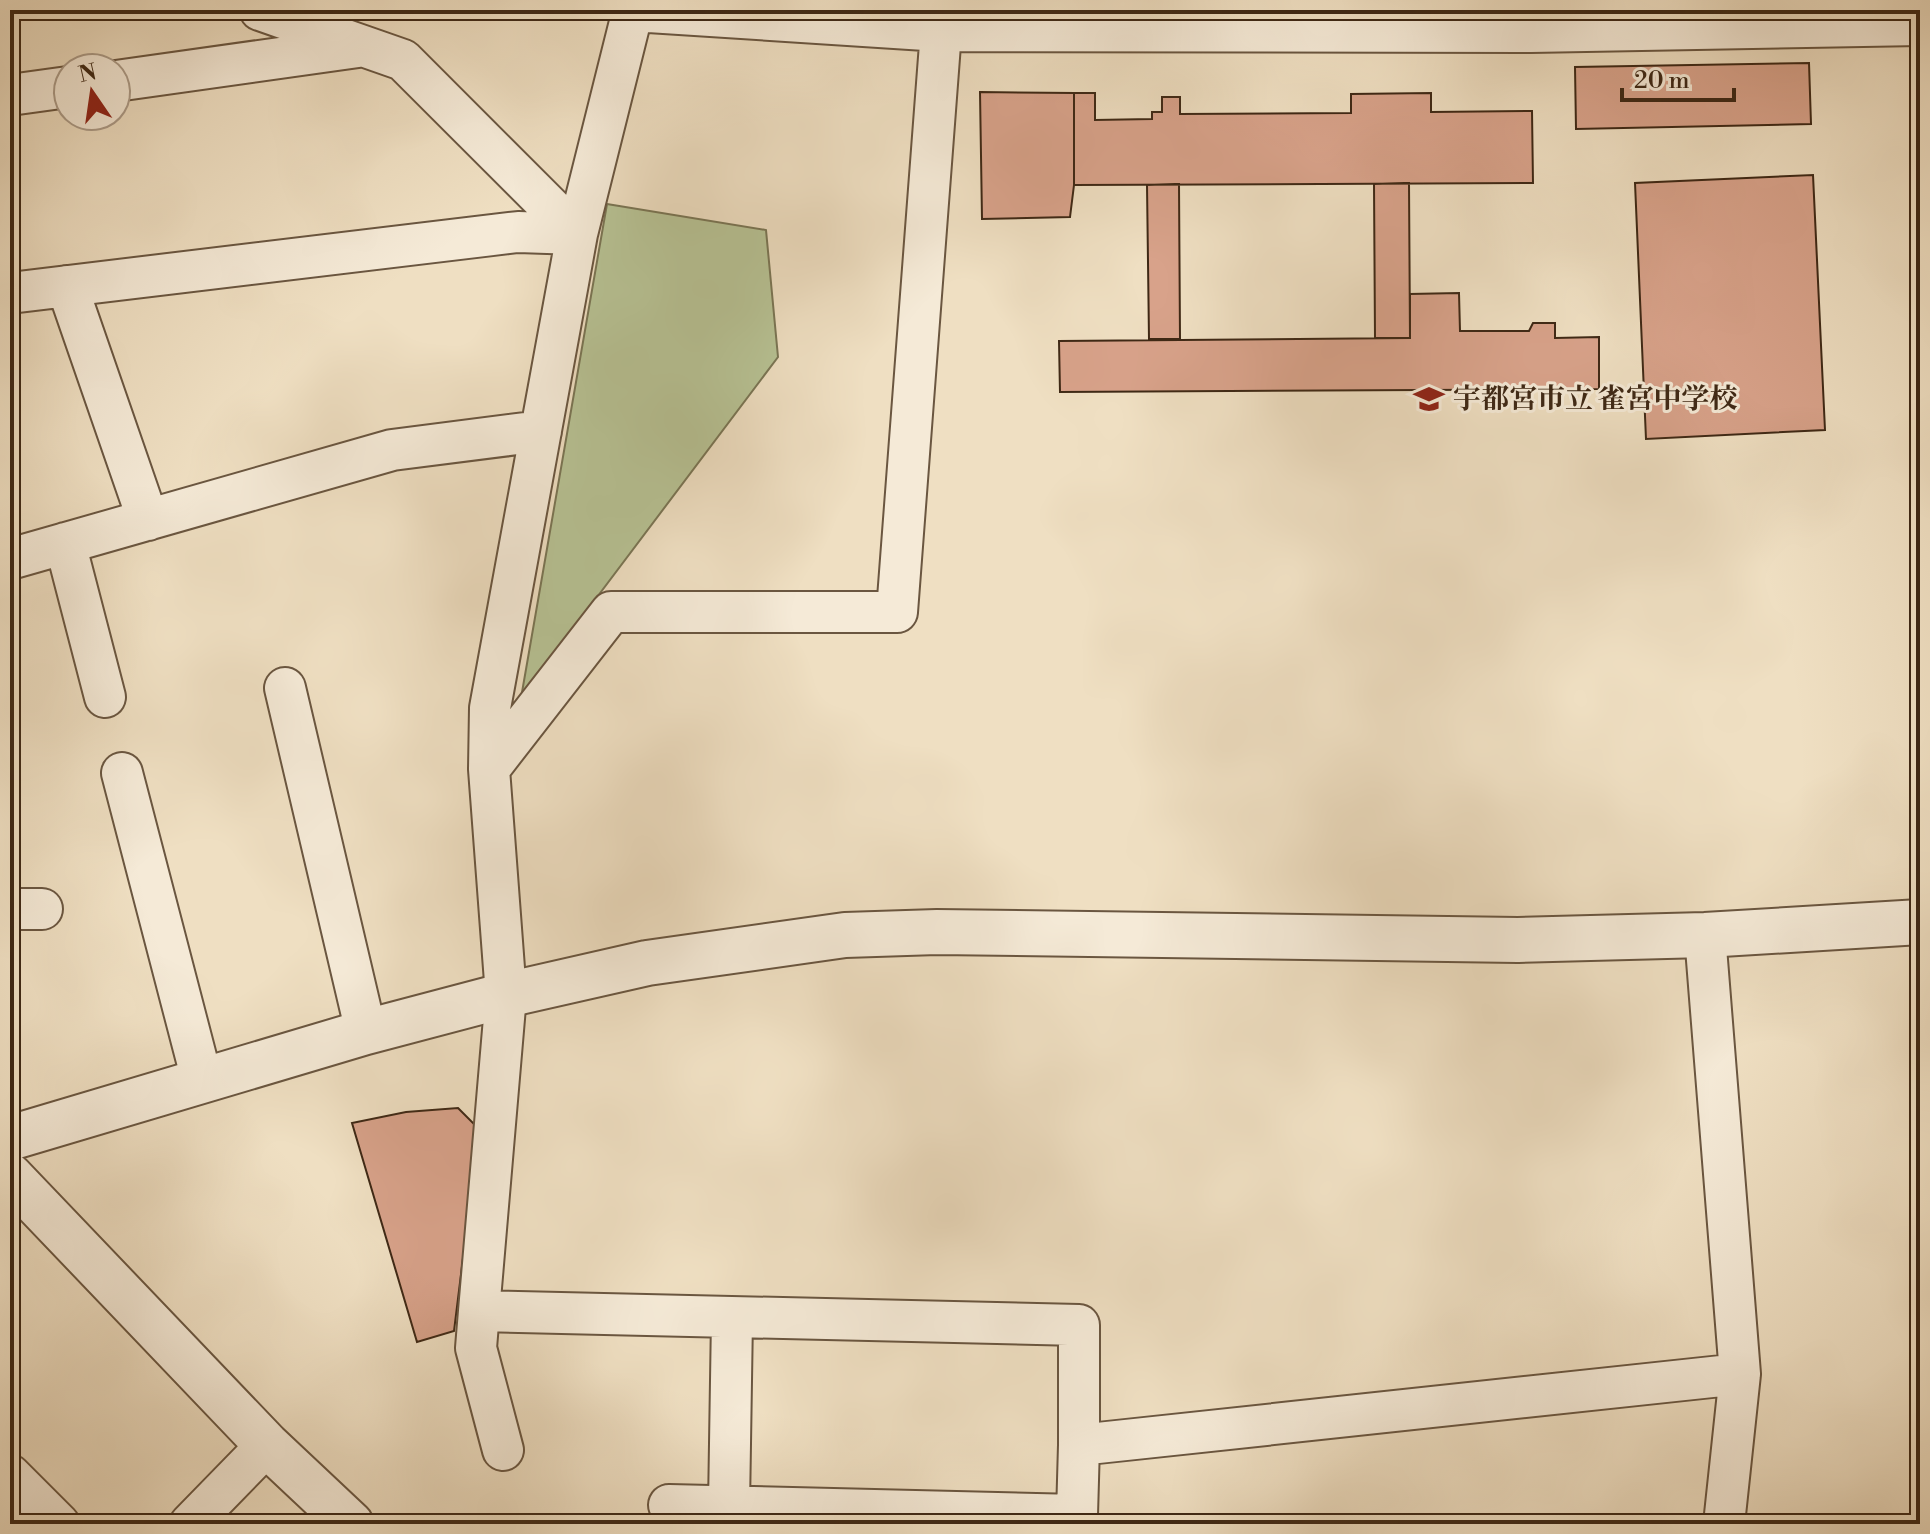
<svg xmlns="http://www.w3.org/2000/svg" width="1930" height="1534" viewBox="0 0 1930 1534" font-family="'Libre Bodoni','Noto Serif JP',serif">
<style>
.green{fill:#b7c294;stroke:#7a7554;stroke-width:2}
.building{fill:#d8a28a;stroke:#3e2815;stroke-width:2}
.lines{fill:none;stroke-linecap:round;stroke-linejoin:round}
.minor-casing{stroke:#6a5640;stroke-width:44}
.tertiary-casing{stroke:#6a5640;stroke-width:48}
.minor{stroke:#f5ead7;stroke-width:40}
.tertiary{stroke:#f5ead7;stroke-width:44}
.labels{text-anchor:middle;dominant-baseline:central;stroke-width:6;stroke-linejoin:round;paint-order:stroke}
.poi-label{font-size:28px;font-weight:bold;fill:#3e2815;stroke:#f5ead7;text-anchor:start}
</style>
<rect width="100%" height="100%" fill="#efdfc2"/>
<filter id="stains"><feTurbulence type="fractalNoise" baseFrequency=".0025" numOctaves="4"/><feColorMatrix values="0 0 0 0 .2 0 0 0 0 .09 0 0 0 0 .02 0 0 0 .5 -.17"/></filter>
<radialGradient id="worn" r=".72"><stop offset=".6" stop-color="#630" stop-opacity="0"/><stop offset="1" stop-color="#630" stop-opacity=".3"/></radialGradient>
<path class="green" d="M607 204 766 230 778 357 521 698Z"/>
<path class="building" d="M1809 63 1811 124 1576 129 1575 67Z
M980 92 1074 93V185L1070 217 982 219Z
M1074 93H1095V120L1152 119V112H1162V97H1180V114L1351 113V94L1431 93V112L1532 111 1533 183 1074 185Z
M1813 175 1825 430 1646 439 1635 183Z
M1409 183 1410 338H1375L1374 184Z
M1179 184 1180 339H1149L1147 185Z
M1459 293 1460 331H1529L1533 323H1555V338L1599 337V389L1060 392 1059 341 1410 338V294Z
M458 1108 479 1129 454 1331 417 1342 352 1123 406 1112Z"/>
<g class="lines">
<g class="minor-casing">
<path id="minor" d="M260 10 403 60 577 234
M633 10 577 234 490 708 489 769 506 995 479 1311 1079 1325V1445L1740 1374
M633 11 941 31 1531 32 1920 25
M116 81 358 47
M10 95 68 87
M67 286 148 520
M10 293 518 232 577 234
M65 543 105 697
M10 559 392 450 541 431
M285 688 366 1032
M489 769 611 612H897L941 31
M122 773 202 1080
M10 909H42
M1705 935 1740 1374 1724 1524
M479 1311 476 1348 503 1450
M10 1475 59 1524
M669 1505 1077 1515 1079 1445
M729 1506 732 1318
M190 1524 267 1445"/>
</g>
<g class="tertiary-casing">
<path id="tertiary" d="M10 1138 366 1032 506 995 647 963 845 935 937 932 1518 940 1705 935 1920 922
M10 1176 267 1445 351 1524"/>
</g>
<use href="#minor" class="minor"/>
<use href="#tertiary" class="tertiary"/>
</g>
<defs>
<g id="school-bare" transform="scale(2.4)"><path d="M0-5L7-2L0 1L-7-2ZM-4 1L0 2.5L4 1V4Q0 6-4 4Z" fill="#8f2418" stroke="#f5ead7" stroke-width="2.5" paint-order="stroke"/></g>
</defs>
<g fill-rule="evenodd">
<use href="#school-bare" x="1429" y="399"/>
</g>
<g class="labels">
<g class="poi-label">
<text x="1453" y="399">宇都宮市立 雀宮中学校</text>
</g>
</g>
<rect width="1930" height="1534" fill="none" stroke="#efdfc2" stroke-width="40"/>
<rect x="12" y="12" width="1906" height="1510" fill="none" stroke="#3e2815" stroke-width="4"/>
<rect x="20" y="20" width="1890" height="1494" fill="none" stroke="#3e2815" stroke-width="2"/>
<g transform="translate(92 92) rotate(347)"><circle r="38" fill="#f5ead7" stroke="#ac9c89" stroke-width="2"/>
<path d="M0-6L14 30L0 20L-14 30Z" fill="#8f2418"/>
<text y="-12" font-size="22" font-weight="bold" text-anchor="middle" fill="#3e2815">N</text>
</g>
<path d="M1622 88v12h112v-12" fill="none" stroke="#3e2815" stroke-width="4"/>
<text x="1634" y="88" font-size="24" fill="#3e2815" stroke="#f5ead7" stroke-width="6" paint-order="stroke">20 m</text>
<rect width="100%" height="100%" filter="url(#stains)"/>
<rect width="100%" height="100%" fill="url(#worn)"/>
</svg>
